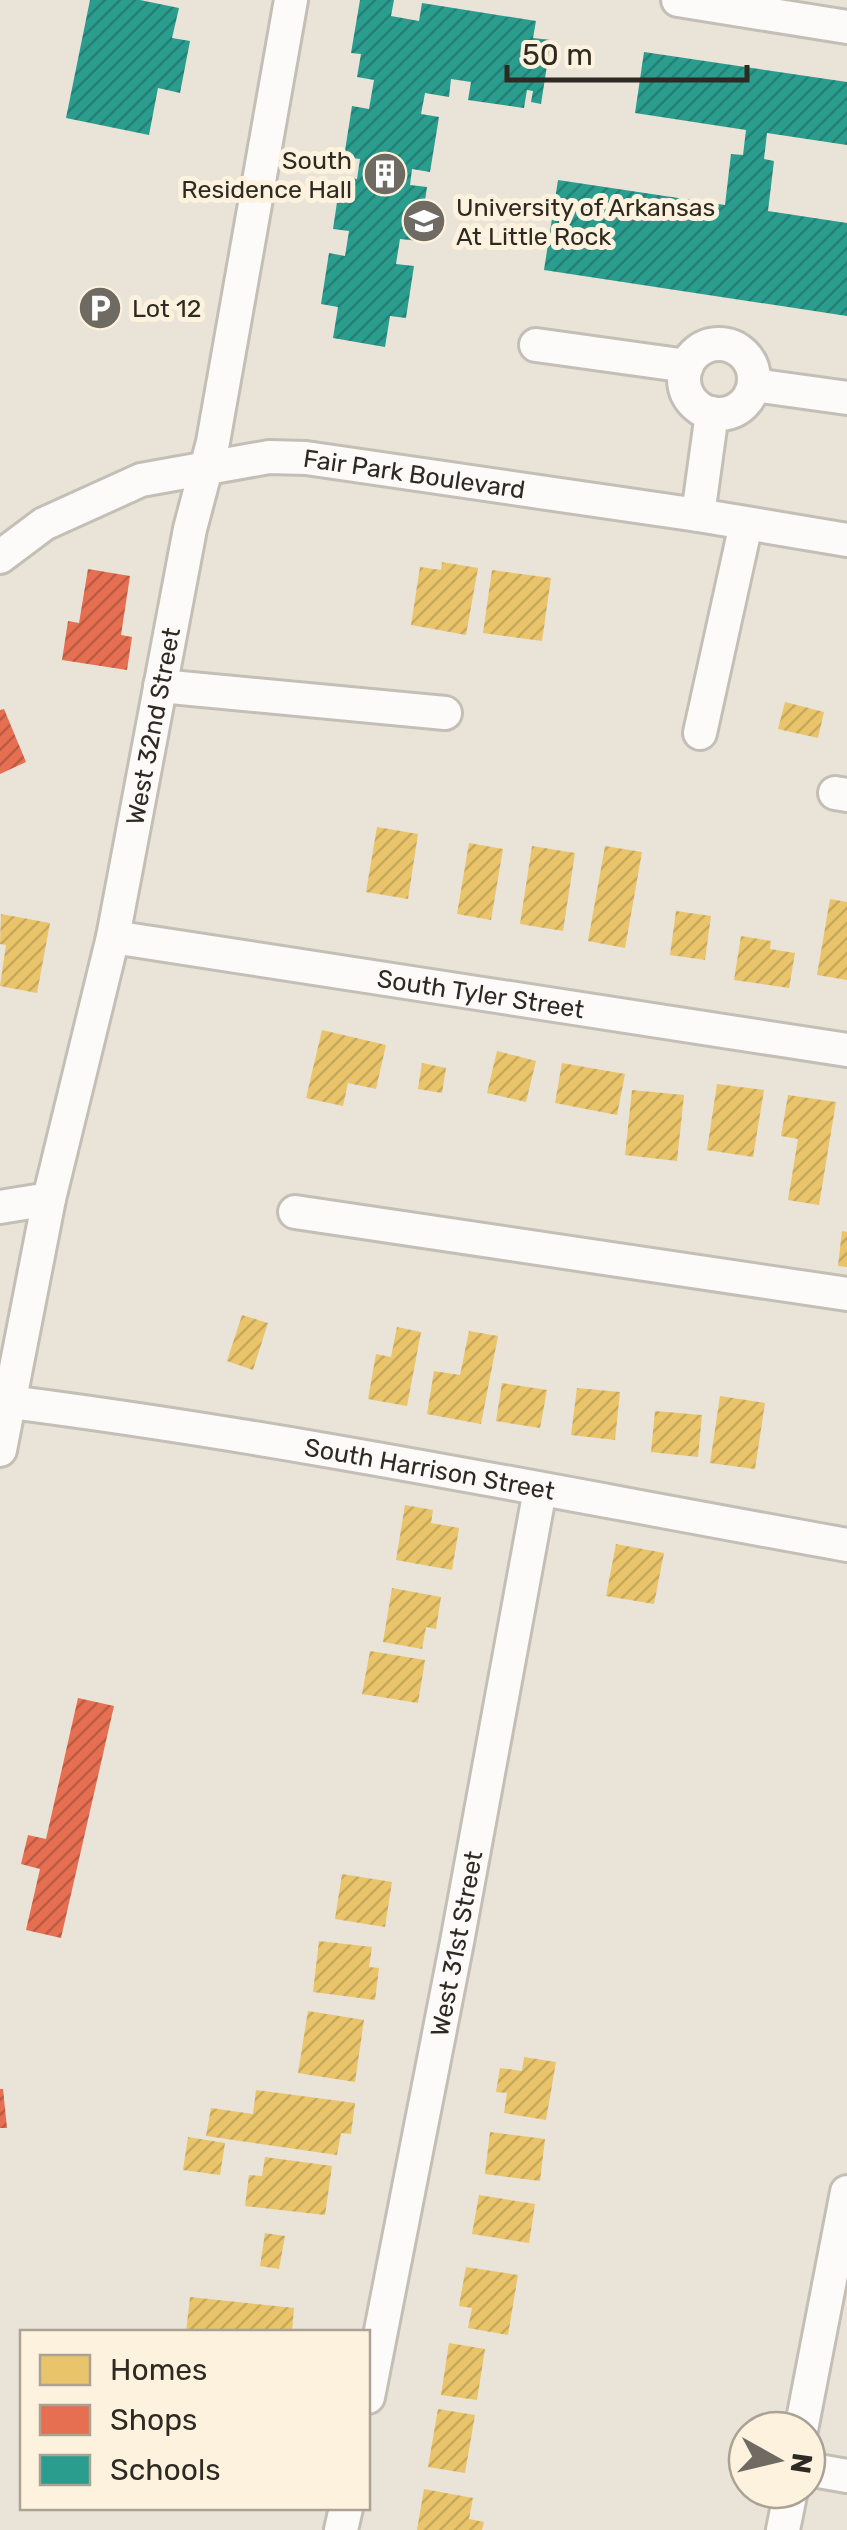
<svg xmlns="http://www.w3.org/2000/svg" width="847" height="2530" viewBox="0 0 847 2530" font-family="Rubik,sans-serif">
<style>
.homes{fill:url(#homes-hatch)}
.shops{fill:url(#shops-hatch)}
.schools{fill:url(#schools-hatch)}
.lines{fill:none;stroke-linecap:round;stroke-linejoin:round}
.minor-casing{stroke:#c4bfb6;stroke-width:38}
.minor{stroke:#fcfbf9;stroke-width:32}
.labels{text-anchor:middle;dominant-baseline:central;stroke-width:10;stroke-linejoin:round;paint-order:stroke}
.poi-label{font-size:25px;fill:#2e2a23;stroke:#fdf2de;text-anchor:start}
.street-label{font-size:25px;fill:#2e2a23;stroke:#fdf2de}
</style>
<defs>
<pattern id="homes-hatch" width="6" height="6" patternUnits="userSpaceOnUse" patternTransform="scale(2.5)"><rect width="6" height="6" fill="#e9c46a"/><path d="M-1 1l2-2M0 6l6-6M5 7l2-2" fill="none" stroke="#c8a95c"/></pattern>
<pattern id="shops-hatch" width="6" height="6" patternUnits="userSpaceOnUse" patternTransform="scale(2.5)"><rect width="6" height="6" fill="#e76f51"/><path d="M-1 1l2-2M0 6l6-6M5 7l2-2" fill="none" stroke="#bc5b43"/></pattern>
<pattern id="schools-hatch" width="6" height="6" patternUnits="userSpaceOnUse" patternTransform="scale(2.5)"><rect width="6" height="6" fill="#2a9d8f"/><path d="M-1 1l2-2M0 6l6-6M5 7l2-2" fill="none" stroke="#248074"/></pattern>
</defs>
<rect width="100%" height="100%" fill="#e9e3d8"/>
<path class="homes" d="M442 562 478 568 466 635 411 625 420 567 441 570Z
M492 570 551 578 542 641 483 633Z
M785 702 824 712 818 738 778 729Z
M377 827 418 834 408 899 366 892Z
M469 843 503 849 491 920 457 914Z
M532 846 575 853 563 931 520 924Z
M605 846 642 852 625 948 588 941Z
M830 899 847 902V980L817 975Z
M676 911 711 916 705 960 670 955Z
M1 914 50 923 37 993 0 986 6 945 0 944Z
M741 936 771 941 770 949 795 953 789 988 734 980Z
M322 1030 386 1045 376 1089 348 1083 343 1106 306 1098Z
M497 1051 536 1061 526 1102 487 1093Z
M422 1063 446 1068 442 1093 418 1089Z
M562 1063 625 1074 617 1115 555 1103Z
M717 1084 764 1090 753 1157 707 1150Z
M632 1090 684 1095 677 1161 625 1155Z
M788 1095 836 1102 819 1205 788 1200 798 1139 781 1136Z
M842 1231 847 1232V1267L838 1266Z
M242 1315 268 1323 253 1370 227 1361Z
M397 1327 421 1332 407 1406 368 1399 376 1354 391 1357Z
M469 1331 498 1336 481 1424 427 1414 434 1371 460 1375Z
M502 1383 547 1390 540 1428 496 1421Z
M577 1388 620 1392 615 1440 571 1435Z
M720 1396 765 1403 755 1469 710 1463Z
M655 1411 702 1415 698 1457 651 1452Z
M405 1505 433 1510 431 1523 459 1528 452 1570 396 1560Z
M616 1544 664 1553 654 1604 606 1596Z
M392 1588 441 1597 436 1629 426 1627 422 1649 383 1642Z
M370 1651 425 1660 418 1703 362 1694Z
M342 1874 392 1882 385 1927 335 1919Z
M319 1941 372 1947 369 1967 379 1968 375 2000 313 1992Z
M308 2011 364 2020 355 2082 298 2073Z
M524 2057 556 2062 546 2120 504 2113 507 2093 496 2092 500 2068 522 2071Z
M256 2090 355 2103 351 2134 341 2133 337 2155 206 2136 211 2108 253 2114Z
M490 2132 545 2139 540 2181 485 2174Z
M188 2137 225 2143 220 2175 183 2170Z
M265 2157 332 2166 325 2215 245 2206 249 2175 262 2176Z
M479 2195 535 2204 529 2243 472 2234Z
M265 2233 285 2236 279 2269 260 2266Z
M466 2267 518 2275 508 2335 468 2328 472 2308 459 2306Z
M190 2297 294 2308 292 2332H186Z
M449 2343 485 2349 477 2400 441 2395Z
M438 2409 475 2415 465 2473 428 2467Z
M424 2489 473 2498 469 2519 484 2522 482 2530H417Z"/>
<path class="shops" d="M88 569 130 576 121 635 132 637 127 670 62 660 68 621 79 623Z
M4 709 26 762 0 774V710Z
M78 1698 114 1706 61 1938 26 1930 40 1869 21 1864 28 1835 46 1839Z
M0 2089H3L7 2128H0Z"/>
<path class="schools" d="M90 0H140L179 8 172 38 190 41 180 93 158 88 149 135 66 118Z
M360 0H394L391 16 419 21 422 3 536 21 533 38 551 40 541 104 531 102 533 91 527 90 524 108 468 100 471 82 451 79 449 97 425 93 421 114 439 117 430 172 412 169 410 185 427 187 419 241 400 239 396 264 414 266 406 318 390 316 385 347 333 338 338 307 321 304 329 253 345 256 349 231 333 229 341 176 357 179 360 159 344 157 352 106 369 109 374 80 357 77 361 54 351 53Z
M644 52 847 82V145L767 133 764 159 774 161 768 211 847 223V316L544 270 558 180 725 205 731 154 743 155 746 130 635 113Z"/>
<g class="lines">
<g class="minor-casing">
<g id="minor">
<path d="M678 0 847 27"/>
<circle cx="719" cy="379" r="35"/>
<path d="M536 345 687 366"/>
<path d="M754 385 847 398"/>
<path d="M698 515 712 413"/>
<path id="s1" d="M0 557 44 524 141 480 269 457 306 458 698 515 847 540"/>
<path d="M160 686 445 713"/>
<path d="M700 733 746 524"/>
<path d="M835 793 847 795"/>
<path id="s2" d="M113 937 847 1050"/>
<path d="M0 1207 49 1199"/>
<path d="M295 1212 847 1294"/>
<path id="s3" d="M10 1402C291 1438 568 1495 847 1545"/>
<path id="s4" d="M0 1450 49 1199 113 937 190 529 213 442 291 0"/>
<path id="s5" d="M368 2397 457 1942 540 1490"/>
<path d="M801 2430 847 2192"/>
<path d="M807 2469 847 2476"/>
<path d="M341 2530 346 2508"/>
<path d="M783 2530 791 2490"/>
</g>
</g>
<use href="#minor" class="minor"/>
</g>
<defs>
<g id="building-disc" transform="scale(2.25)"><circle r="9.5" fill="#6f6b62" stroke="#fdf2de"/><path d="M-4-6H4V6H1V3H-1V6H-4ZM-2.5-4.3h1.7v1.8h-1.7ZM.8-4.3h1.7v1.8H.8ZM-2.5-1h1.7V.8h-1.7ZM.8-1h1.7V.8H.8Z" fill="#fff"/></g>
<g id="university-disc" transform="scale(2.25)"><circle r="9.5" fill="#6f6b62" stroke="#fdf2de"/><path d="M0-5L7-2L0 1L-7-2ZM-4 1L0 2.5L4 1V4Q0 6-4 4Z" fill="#fff"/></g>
<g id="parking-disc" transform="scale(2.25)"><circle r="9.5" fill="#6f6b62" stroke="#fdf2de"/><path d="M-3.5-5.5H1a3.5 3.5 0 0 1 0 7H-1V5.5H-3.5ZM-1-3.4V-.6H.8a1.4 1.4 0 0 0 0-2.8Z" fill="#fff"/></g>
</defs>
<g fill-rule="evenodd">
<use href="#building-disc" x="385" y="174"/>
<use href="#university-disc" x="424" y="221"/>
<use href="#parking-disc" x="100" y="308"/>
</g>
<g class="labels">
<g class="poi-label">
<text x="352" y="160" text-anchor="end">South<tspan x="352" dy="29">Residence Hall</tspan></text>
<text x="456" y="207">University of Arkansas<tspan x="456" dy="29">At Little Rock</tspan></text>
<text x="132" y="308">Lot 12</text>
</g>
<g class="street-label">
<text stroke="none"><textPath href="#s1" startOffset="438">Fair Park Boulevard</textPath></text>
<text stroke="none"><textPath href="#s4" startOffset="740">West 32nd Street</textPath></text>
<text stroke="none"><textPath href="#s2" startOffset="372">South Tyler Street</textPath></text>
<text stroke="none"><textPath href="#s3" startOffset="425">South Harrison Street</textPath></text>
<text stroke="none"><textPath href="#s5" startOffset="462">West 31st Street</textPath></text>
</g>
</g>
<rect x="20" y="2330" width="350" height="180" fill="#fdf2de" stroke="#aaa293" stroke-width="2.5"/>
<rect x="40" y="2355" width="50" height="30" fill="#e9c46a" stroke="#aaa293" stroke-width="2.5"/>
<text x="110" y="2380" font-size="30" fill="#2e2a23">Homes</text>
<rect x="40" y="2405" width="50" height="30" fill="#e76f51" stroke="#aaa293" stroke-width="2.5"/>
<text x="110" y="2430" font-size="30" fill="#2e2a23">Shops</text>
<rect x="40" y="2455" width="50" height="30" fill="#2a9d8f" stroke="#aaa293" stroke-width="2.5"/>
<text x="110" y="2480" font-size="30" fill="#2e2a23">Schools</text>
<g transform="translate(777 2460) rotate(98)"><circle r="48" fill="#fdf2de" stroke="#aaa293" stroke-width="2.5"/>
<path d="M0-8L18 38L0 25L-18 38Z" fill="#6f6b62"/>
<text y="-15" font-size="28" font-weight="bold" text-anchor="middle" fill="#2e2a23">N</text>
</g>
<path d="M507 65v15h240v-15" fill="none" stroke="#2e2a23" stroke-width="5"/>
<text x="522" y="65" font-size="30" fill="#2e2a23" stroke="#fdf2de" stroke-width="8" paint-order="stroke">50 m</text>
</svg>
